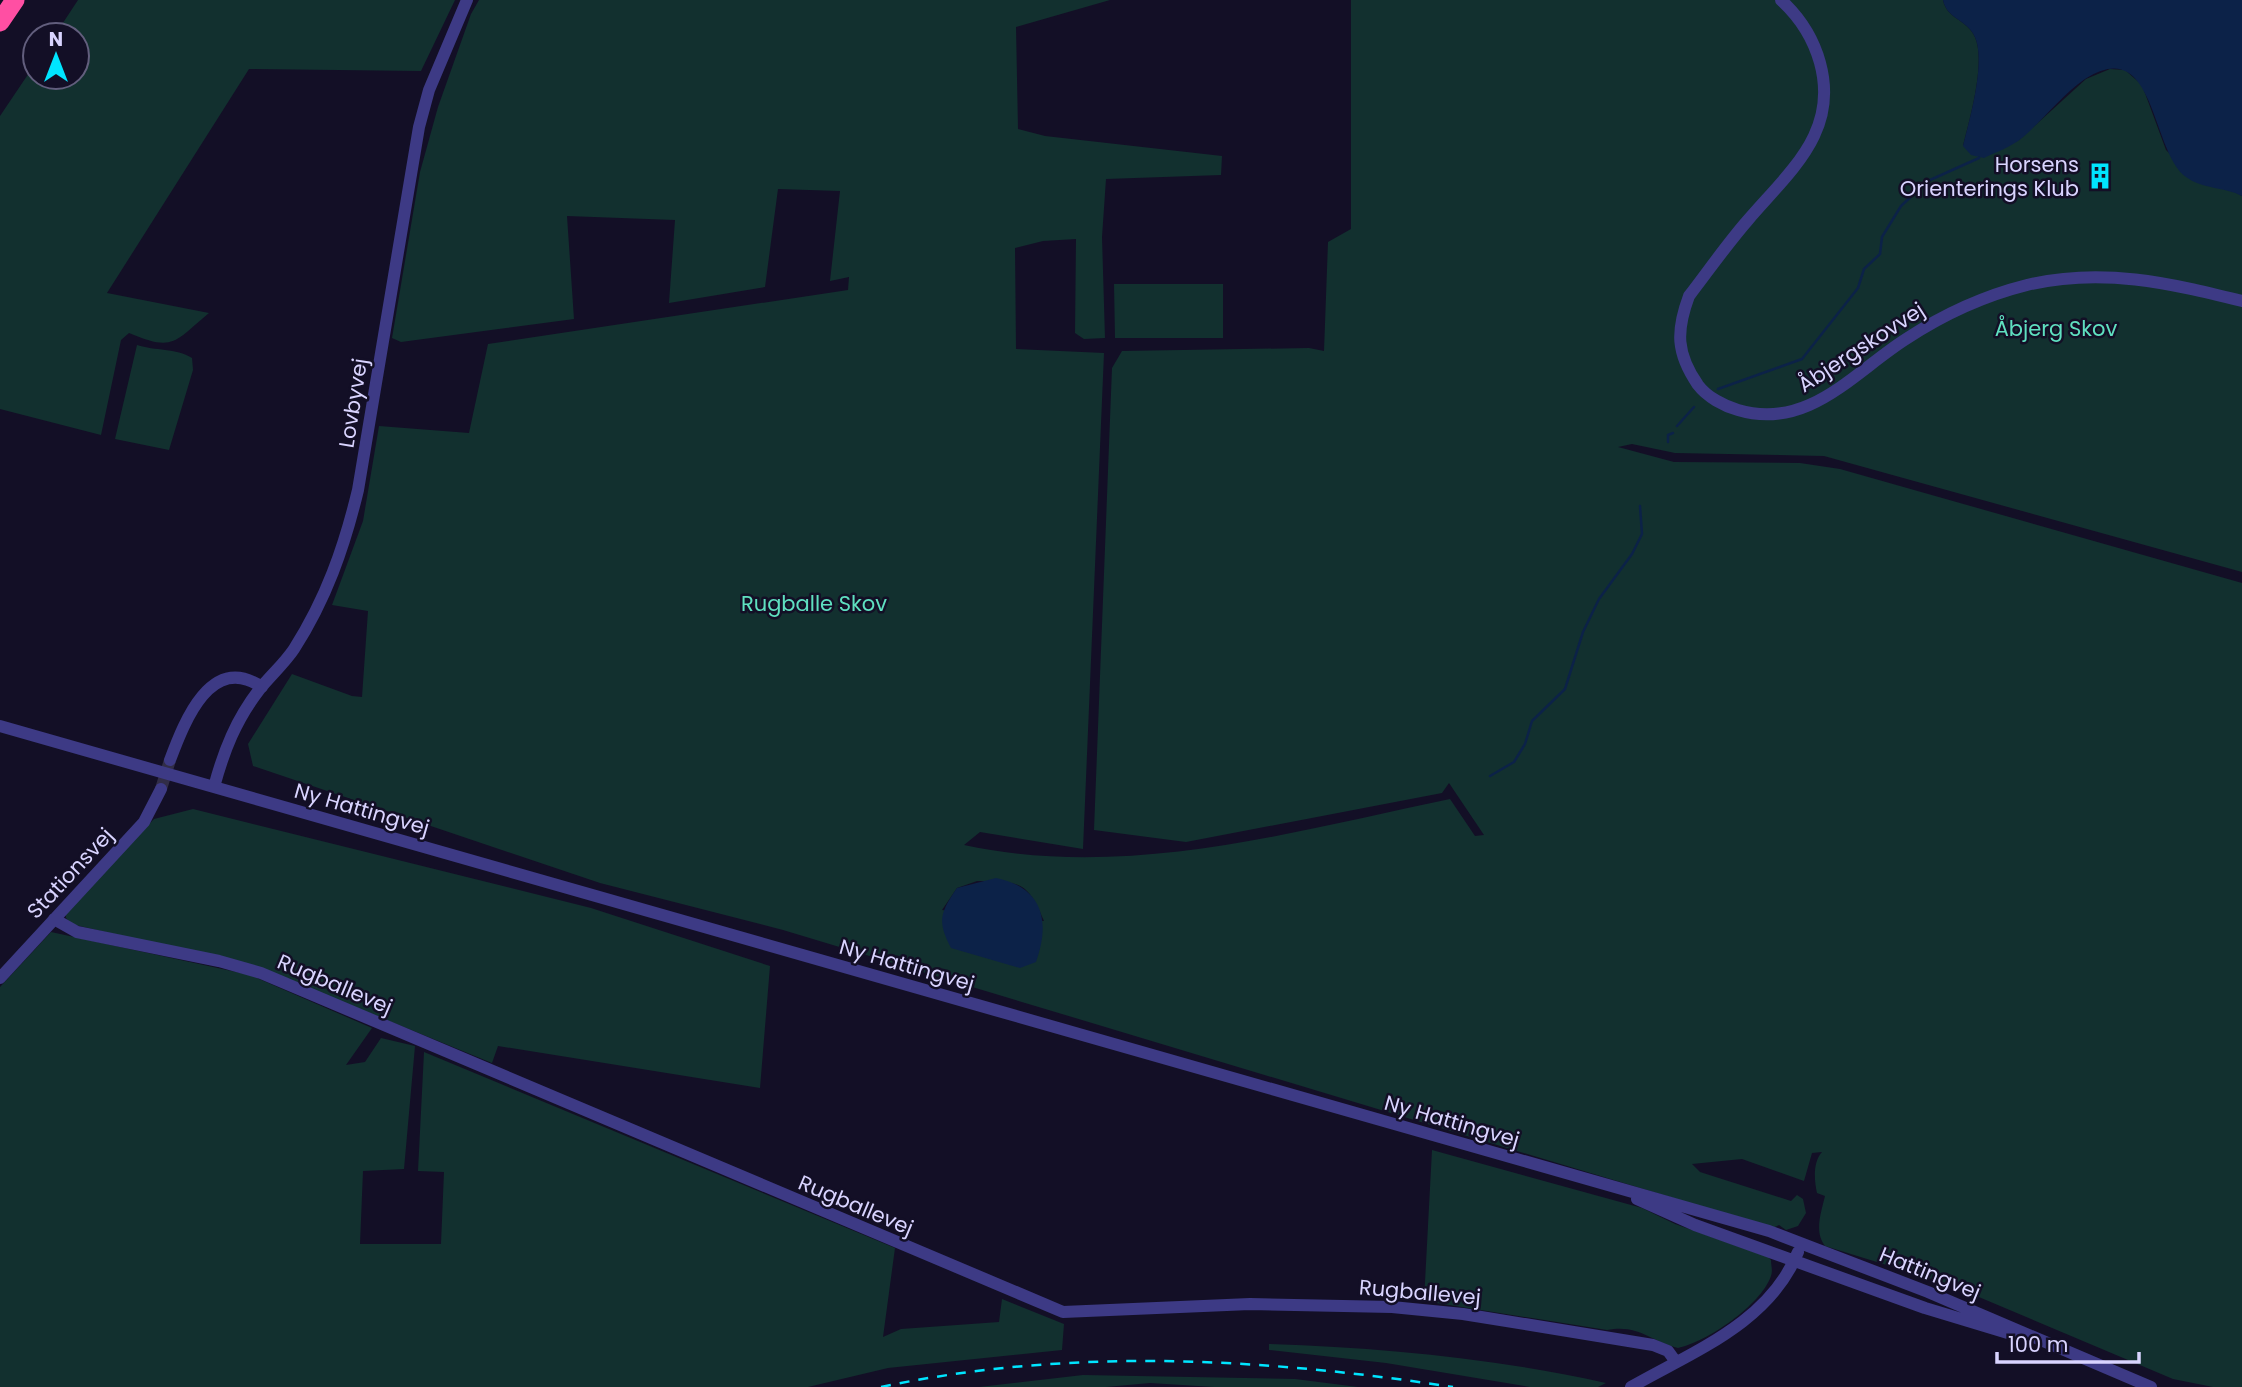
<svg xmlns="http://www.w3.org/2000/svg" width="2242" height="1387" viewBox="0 0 2242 1387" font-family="Poppins,sans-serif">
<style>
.green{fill:#12302f;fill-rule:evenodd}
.water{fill:#0c2248}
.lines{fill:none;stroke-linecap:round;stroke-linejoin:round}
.stream{stroke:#0c2248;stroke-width:2.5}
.minor-tunnel{stroke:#312d47;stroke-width:12;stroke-dasharray:12 6;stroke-linecap:butt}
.minor{stroke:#3d3a85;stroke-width:12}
.highway{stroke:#ff4fa3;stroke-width:19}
.rail{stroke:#00e5ff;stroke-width:2.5;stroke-dasharray:10 9;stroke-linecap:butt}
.labels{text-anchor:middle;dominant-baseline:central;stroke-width:5;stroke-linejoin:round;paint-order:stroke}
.poi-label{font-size:21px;fill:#d9d4ff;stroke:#130f26;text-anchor:end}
.park-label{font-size:21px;fill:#5fe0c0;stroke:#130f26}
.street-label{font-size:21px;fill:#d9d4ff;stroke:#130f26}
</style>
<rect width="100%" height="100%" fill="#130f26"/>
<path class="green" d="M78 0H455L421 71 249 69 107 293 209 313C174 342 174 352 129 333L121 340 101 435 0 409V116L35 64V77H77V35H55Z
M479 0H1110L1016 27 1018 129 1045 136 1222 156 1221 175 1106 179 1102 237 1105 338 1084 339 1075 333 1076 239 1043 241 1015 248 1016 349 1104 353 1083 849 980 832 964 845C1127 880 1291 832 1450 799L1475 836 1484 835 1449 783 1442 793 1186 842 1094 830 1112 368 1122 351 1309 348 1324 351 1328 242 1351 229V0H1943C1947 18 1962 18 1972 32 1989 54 1969 121 1963 146L2019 140 2086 79 2110 69 2125 70 2142 85 2166 150 2199 183 2231 190 2242 196V572L1824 456 1675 453 1632 444 1618 447 1674 462 1800 463 1840 469 2242 583V1387H2213L2173 1379 1948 1284 1825 1246C1814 1232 1821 1213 1825 1196L1817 1193C1814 1179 1813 1162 1822 1152L1812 1153 1804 1181 1742 1159 1692 1164 1700 1172 1791 1201 1797 1195 1803 1199 1806 1213 1798 1226 1786 1230 1779 1225 1773 1228 783 930 600 883 253 766 248 744 292 674 352 696 362 697 368 611 332 605 363 521 379 426 469 433 488 344 848 290 849 277 830 281 840 191 778 189 765 287 669 303 675 220 567 216 574 319 401 342 392 338 420 172 438 107 471 14ZM977 881C1020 882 1027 880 1044 921L942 910 957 888Z
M1114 284H1223V338H1115Z
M137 345C155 351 176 348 192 358L193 370 169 450 115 439Z
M193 809 591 908 770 966 760 1088 498 1046 492 1063 257 967 71 924 66 918V911L154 819Z
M51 932 250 975 372 1028 346 1065 365 1062 381 1038 415 1046 404 1169 363 1171 360 1244H441L444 1172 418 1171 424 1052 895 1248 883 1337 901 1329 999 1322 1002 1299 1064 1324 1062 1350 888 1368 808 1387H0V987Z
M1432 1150 1642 1208 1675 1224 1768 1257 1771 1260C1771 1266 1773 1270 1771 1276 1761 1305 1707 1342 1678 1348 1650 1341 1639 1324 1607 1330L1424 1301Z
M1269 1344C1383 1348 1494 1358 1606 1383L1598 1387H1530L1386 1363 1269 1350Z
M1083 1375 1295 1379 1358 1387H1214L1150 1383 1106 1387H979Z"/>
<path class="water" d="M1943 0H2242V196C2225 187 2202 189 2186 177 2150 150 2156 33 2085 79 2062 95 2043 120 2022 138 2011 147 1996 152 1984 158L1971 155 1963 146C1969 121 1989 54 1972 32 1962 18 1947 18 1943 0Z
M996 878C1042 887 1051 920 1036 962L1020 968 951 948C937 921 940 913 957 888Z"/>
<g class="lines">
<path class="stream" d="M1930 180 1979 158
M1718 389 1802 359 1858 288 1864 269 1880 254 1882 237 1901 206 1918 190
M1677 426 1694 407
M1668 442V435L1673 433
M1490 776 1514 762 1525 744 1532 721 1565 689 1583 632 1599 599 1632 554 1642 534 1640 506"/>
<path class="minor-tunnel" d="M161 789 170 760"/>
<path class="minor" d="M1781 0C1818 34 1837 88 1814 136 1800 166 1770 194 1748 220 1727 244 1709 270 1689 296 1676 331 1676 353 1698 385 1707 397 1724 406 1738 410 1808 431 1854 372 1906 339 1944 314 1983 296 2027 285 2102 267 2169 283 2242 301
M0 726 1769 1231 1928 1292 2151 1387
M170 760C185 720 211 653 262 687
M214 787C224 750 236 720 259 690 270 676 284 664 294 649 326 599 344 548 358 490L419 127 429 90 467 0
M54 919 77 932 219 961 261 973 1063 1312 1250 1304 1392 1307 1463 1314 1653 1345 1668 1351 1676 1362
M0 978 144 822 161 789
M1637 1199 1695 1225 1925 1308 2011 1334
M1631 1387C1694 1351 1769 1323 1798 1252"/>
<path class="highway" d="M0 22 15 0"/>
<path class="rail" d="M881 1387C1071 1347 1263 1358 1453 1387"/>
</g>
<defs>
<g id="building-bare" transform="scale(2.1)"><path d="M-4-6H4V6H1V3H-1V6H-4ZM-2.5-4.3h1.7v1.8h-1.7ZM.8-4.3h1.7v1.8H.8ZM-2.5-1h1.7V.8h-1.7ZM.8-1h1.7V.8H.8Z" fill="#00e5ff" stroke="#130f26" stroke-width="2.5" paint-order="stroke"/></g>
</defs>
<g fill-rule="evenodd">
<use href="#building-bare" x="2100" y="176"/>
</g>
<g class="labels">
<g class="poi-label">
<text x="2079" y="164">Horsens<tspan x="2079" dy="24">Orienterings Klub</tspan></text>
</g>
<g class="park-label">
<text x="2056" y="328">Åbjerg Skov</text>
<text x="814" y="603">Rugballe Skov</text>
</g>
<g class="street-label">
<text transform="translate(1861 347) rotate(-33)">Åbjergskovvej</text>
<text transform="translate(353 403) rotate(-81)">Lovbyvej</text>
<text transform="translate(362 809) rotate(16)">Ny Hattingvej</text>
<text transform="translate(70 873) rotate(-47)">Stationsvej</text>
<text transform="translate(907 965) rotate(16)">Ny Hattingvej</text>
<text transform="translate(335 984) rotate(23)">Rugballevej</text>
<text transform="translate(1452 1121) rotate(16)">Ny Hattingvej</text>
<text transform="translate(856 1205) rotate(23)">Rugballevej</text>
<text transform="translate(1930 1273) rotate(22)">Hattingvej</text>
<text transform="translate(1420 1292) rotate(5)">Rugballevej</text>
</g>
</g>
<g transform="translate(56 56)"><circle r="33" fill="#130f26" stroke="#625e7d" stroke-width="2"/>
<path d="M0-5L12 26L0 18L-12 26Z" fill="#00e5ff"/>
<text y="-10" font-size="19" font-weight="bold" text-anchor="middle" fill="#d9d4ff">N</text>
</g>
<path d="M1997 1352v10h142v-10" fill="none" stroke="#d9d4ff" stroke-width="3.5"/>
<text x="2008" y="1352" font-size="21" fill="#d9d4ff" stroke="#130f26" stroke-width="5" paint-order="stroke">100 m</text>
</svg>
